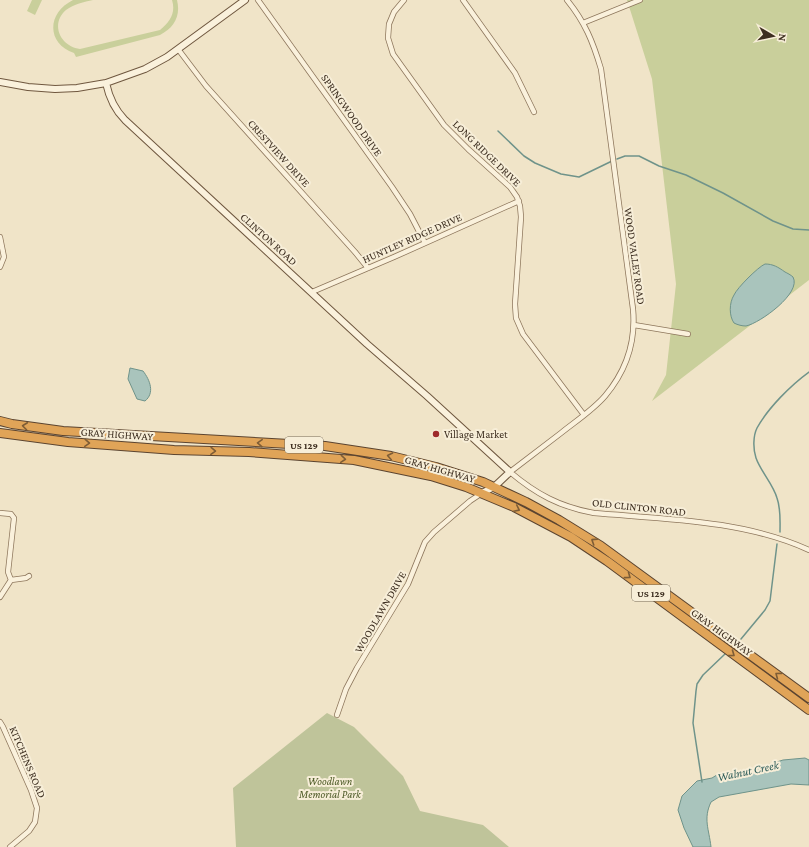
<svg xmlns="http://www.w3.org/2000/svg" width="809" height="847" viewBox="0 0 809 847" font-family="'Crimson Pro',serif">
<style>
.green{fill:#c9cf9b}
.cemetery{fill:#bfc49a}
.water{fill:#a9c4bc;stroke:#6f938a}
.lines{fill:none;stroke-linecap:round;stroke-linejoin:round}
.stream{stroke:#6f938a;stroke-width:1.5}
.street-casing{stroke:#8d765c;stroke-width:6}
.secondary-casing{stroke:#6f573f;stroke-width:8}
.highway-casing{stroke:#5b4430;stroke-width:10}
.street{stroke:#faf1dc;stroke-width:4.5}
.secondary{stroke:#faf1dc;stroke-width:6}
.highway{stroke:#e0a458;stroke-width:8}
.oneway{stroke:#7e5d36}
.poi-dot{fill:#9e2a2b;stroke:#f7eed8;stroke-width:1.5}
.labels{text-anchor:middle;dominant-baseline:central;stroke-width:4;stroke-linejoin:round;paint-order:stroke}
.shield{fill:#f7eed8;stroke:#756857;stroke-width:1}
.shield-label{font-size:10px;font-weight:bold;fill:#3d2e20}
.street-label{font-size:11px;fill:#3d2e20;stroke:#f7eed8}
.poi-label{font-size:11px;fill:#3d2e20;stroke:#f7eed8;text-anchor:start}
.park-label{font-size:11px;font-style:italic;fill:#4d5a26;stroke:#f7eed8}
.water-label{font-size:12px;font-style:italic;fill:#2f5d5a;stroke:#f7eed8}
</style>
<rect width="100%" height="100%" fill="#f0e4c8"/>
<path class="green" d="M32 0H42L35 15 27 11Z
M73 0H93C84 2 74 4 66 10 50 24 60 46 80 49L160 30C170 22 176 13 172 0H177C181 16 174 28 160 35L76 57 74 53C46 43 47 13 73 0Z
M627 0H809V280L652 401 666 375 676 284 652 79Z"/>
<path class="cemetery" d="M327 713 354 727 403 776 420 811 483 825 509 847H236L233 788Z"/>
<path class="water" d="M765 264C773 264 778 267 785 272 787 273 791 275 793 277 802 293 760 323 746 326 742 326 738 325 734 323 729 316 729 303 734 295 737 288 758 267 765 264Z
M130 368 143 371C150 380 155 393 145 401L137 399 128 379Z
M805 758 809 760V785L791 784 719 797 711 802C703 819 709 829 711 847H693L684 828 678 810 682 796 697 781 712 778 720 773 749 771 783 760Z"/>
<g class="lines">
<path class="stream" d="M498 131 524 156 535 163 561 174 579 177 612 161
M617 159 625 156H639L659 166 686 175 723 193 773 221 793 229 809 230
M780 532C780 520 781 509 777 498 773 484 761 472 756 458 753 449 753 436 757 428 768 408 791 385 809 372
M741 639 765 610 770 601 777 544
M702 782 693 723 696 691 697 684 703 675 725 654"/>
<g class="street-casing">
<path id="street" d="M258 0 392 187 410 214 425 243
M404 0 394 12 389 24 388 38 393 54 444 125 468 149 510 187 517 197 520 206 521 217 515 304 516 318 523 334 584 415
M463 0 515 73 534 112
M567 0C585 22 593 42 601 69L633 309C636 341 626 371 605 396 593 410 576 421 561 433 544 446 527 459 510 472 536 494 560 507 594 513 664 519 744 520 809 550
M583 23 640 0
M178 49 206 86 355 252 368 268
M0 237 4 257 0 267
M312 292 394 257 519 201
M634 325 688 334
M0 513 11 514 14 518 8 572 11 580
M0 597 11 580 26 578 29 576
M337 715 346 689 357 668 408 584 425 542 434 532 470 501 482 493
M0 722 3 727 31 790 37 808 35 822 29 831 10 847"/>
</g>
<g class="secondary-casing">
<path id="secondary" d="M0 82 28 87 55 89 77 88 106 83 145 69 167 57 245 0
M106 83C109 97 114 109 125 120L367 344 427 396 510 472 494 487 482 493"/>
</g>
<g class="highway-casing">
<path id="highway" d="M0 421 12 424 63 431 325 446 391 456 436 467 483 482 526 502 559 520 601 546 809 698
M0 433 68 442 174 450 249 452 354 460 431 476 466 487 514 507 571 537 607 561 809 710"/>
</g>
<use href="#street" class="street"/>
<use href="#secondary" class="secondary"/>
<use href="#highway" class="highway"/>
</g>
<defs><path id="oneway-chevron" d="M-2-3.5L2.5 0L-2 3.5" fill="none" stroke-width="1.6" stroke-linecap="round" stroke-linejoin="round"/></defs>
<g class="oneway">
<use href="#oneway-chevron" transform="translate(25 426) rotate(-173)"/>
<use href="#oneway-chevron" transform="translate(87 443) rotate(4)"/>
<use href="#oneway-chevron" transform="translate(260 443) rotate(-177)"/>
<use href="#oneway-chevron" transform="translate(213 451) rotate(2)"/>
<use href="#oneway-chevron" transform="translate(390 456) rotate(-169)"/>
<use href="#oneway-chevron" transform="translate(343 459) rotate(5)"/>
<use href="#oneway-chevron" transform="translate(517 509) rotate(26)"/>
<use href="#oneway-chevron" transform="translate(594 541) rotate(-147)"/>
<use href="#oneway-chevron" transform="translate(628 576) rotate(36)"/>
<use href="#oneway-chevron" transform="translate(732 654) rotate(36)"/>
<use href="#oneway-chevron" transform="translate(778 675) rotate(-143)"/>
</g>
<circle class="poi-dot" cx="436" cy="434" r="4"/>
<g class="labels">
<g class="shield">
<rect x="285" y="437" width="38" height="16" rx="3"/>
<rect x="632" y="585" width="38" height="16" rx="3"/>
</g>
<g class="shield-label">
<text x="304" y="445">US 129</text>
<text x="651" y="593">US 129</text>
</g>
<g class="street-label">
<text transform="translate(352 115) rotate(55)">SPRINGWOOD DRIVE</text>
<text transform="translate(279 153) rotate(48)">CRESTVIEW DRIVE</text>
<text transform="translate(487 153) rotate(44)">LONG RIDGE DRIVE</text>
<text transform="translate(412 238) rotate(-24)">HUNTLEY RIDGE DRIVE</text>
<text transform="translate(269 239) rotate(42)">CLINTON ROAD</text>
<text transform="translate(635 256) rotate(82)">WOOD VALLEY ROAD</text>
<text transform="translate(117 434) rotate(4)">GRAY HIGHWAY</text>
<text transform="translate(440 469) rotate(16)">GRAY HIGHWAY</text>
<text transform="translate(639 507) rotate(6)">OLD CLINTON ROAD</text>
<text transform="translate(380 612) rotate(-60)">WOODLAWN DRIVE</text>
<text transform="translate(722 632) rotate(36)">GRAY HIGHWAY</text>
<text transform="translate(28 762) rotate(67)">KITCHENS ROAD</text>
</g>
<g class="poi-label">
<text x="444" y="434">Village Market</text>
</g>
<g class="park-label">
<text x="330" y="781">Woodlawn<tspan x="330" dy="13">Memorial Park</tspan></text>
</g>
<g class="water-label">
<text transform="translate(748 771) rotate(-12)">Walnut Creek</text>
</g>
</g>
<g transform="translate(773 36) rotate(99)" stroke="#f7eed8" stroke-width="3" paint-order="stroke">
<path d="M0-3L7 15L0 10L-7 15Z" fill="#3d2e20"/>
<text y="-6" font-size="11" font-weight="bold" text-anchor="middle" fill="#3d2e20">N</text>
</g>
</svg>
